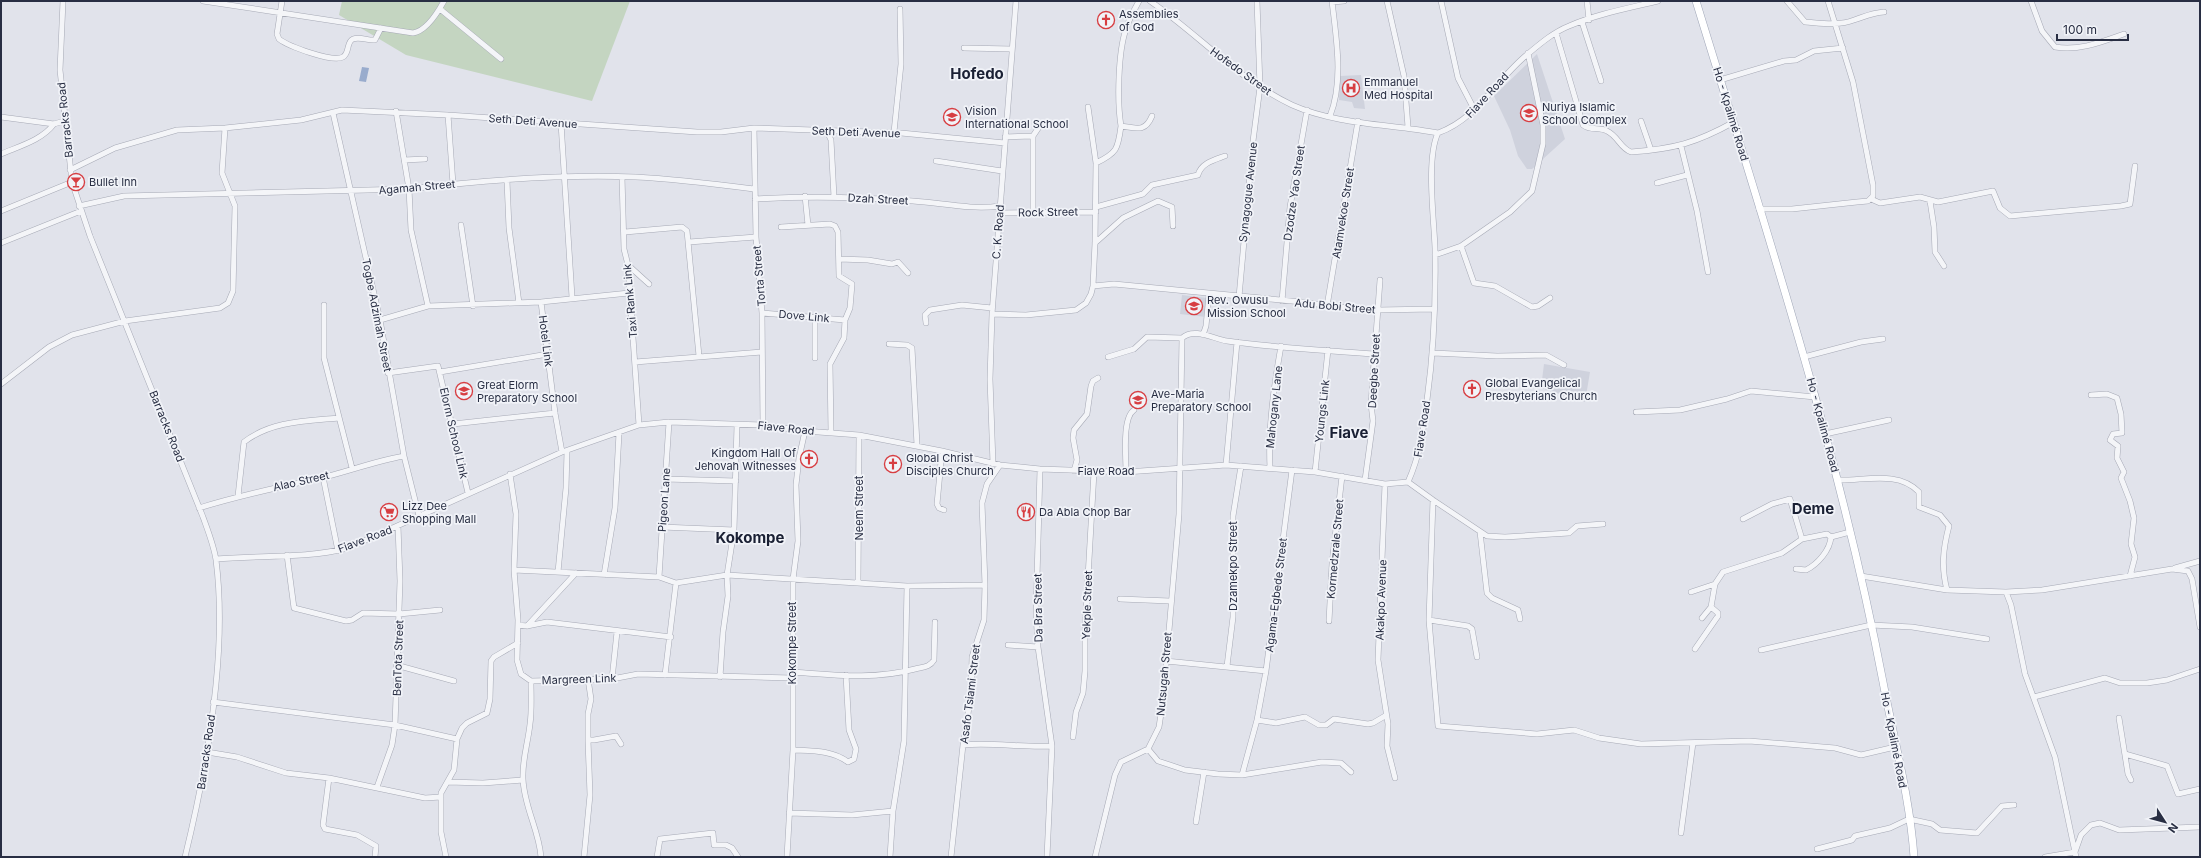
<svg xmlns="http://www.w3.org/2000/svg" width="2201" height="858" viewBox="0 0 2201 858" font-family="Inter,sans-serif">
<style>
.built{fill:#cfd2dd}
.green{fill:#c4d5c1}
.water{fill:#99accd}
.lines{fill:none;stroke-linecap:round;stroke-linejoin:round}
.minor-casing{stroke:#a6a9b5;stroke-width:6}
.major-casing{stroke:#9fa6b7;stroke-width:8}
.minor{stroke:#f4f5f8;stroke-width:5}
.major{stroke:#fff;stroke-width:7}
.labels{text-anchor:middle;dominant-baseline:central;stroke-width:3.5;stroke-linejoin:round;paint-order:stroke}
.poi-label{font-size:11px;fill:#282e43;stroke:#f1f3f8;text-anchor:start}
.street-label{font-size:11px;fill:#282e43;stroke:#f1f3f8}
.district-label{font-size:15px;font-weight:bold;fill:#1a2034;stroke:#f1f3f8}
</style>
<rect width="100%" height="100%" fill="#e1e3eb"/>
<path class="built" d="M1537 54 1565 139 1532 169H1527L1518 156 1510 130 1494 96Z
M1361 75 1365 109 1354 108 1352 102 1339 100 1340 76Z
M1182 295 1207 298 1206 317 1180 314Z
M1544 364 1590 372 1585 402 1541 388Z"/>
<path class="green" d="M342 1H630L592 101 406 55 339 15Z"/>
<path class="water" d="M362 67 369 68 366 82 359 81Z"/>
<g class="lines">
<g class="minor-casing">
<path id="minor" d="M63 1 60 70 72 182 90 236 203 517C208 531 214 546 216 560 228 653 207 767 185 857
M203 1 413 33C426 31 438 12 444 1
M282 1 277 34 279 39C288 46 333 63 343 57 350 53 346 42 353 39 360 36 368 41 375 40L381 28
M1150 1C1198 34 1239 80 1292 105 1337 125 1391 124 1438 133
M1387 1 1404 76 1408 127
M1441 1 1458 78 1474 109
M1587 1 1589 20
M1787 1 1805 22C1821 23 1838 26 1854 20 1866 16 1871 13 1884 12
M2031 1 2042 31 2055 47C2080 51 2101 42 2124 34
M1332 2 1344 1
M440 9 501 59
M1582 22 1601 81
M1556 33 1583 125C1590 131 1600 127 1607 131 1618 136 1620 148 1631 152 1674 149 1696 143 1734 122
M964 48 1012 49
M1720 80 1784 61 1796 60 1814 51 1843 48
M396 111 409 189 411 230 428 306
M333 113 380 320 404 456 419 516
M448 115 453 184
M1330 116C1344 81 1336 37 1332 1
M1 117 54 124 64 121
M1641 121 1651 150
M561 123 572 297
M1121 126C1117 102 1118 52 1126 29 1129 19 1134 10 1139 1
M754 128 756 237 762 313 763 425
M827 131 831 140 834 197
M894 132 901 64 900 9
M1005 137 1033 136 1041 124
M1681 146 1697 211 1708 272
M1 154C20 146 42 140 54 124
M404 160 425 159
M936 161 1002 171
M1096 163C1117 153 1118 149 1121 126 1136 128 1145 133 1152 116
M70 170 115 148 177 130 225 128 301 120 342 110 448 115 697 132H721L754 128 901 133 1005 143
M622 177 624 249 628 265 639 425
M507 181 509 228 519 303
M1657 183 1687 175
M805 196 808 225
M755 199C808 196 860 197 913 201 942 203 971 210 1000 206
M1871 199 1880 203 1920 197 1938 202 1993 191 2000 208 2010 216 2121 206 2130 204 2135 166
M1930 201 1934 227 1935 252 1944 266
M79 206 124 196 409 189C484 180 561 174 636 177 676 179 715 184 754 189
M1096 207 1143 194 1152 185 1198 175C1201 163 1214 160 1225 156
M1759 209H1792L1857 202 1868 201 1873 196V185L1853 82 1828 1
M1 211 72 182
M1000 213 1096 212
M1033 213V136
M461 225 473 306
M781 227 830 224 835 226 838 232 839 276 852 284 850 308 845 320 844 338 830 364 831 432
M625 232 682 227 687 231 699 356
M689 242 756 237
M1 243 81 211
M1095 243 1123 218 1158 201 1172 207 1173 226
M1461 246 1474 283 1495 286 1532 307 1538 306 1550 298
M1435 255 1461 246 1510 212 1532 191 1543 144V125L1528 53
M839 259 868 260 892 264 898 262 908 273
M628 265 649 284
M1093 286 1114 284 1302 302 1337 307 1378 310 1434 309
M1239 297 1253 141 1260 87 1257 1
M1282 301 1290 207 1307 110
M541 302 555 413 562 452
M324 305V358L352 468
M1327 306 1358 121
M762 313 845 320
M992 314 1026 315 1076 310 1086 303 1091 294 1093 286 1095 243 1096 163 1088 107
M380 320 428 306 541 302 629 293
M926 323 925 315 930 310 962 305 992 308
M1203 335 1206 326 1209 295
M889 344 907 345 912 348 917 445
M1433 353 1497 356 1546 355 1564 365
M1108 357 1134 349 1147 337 1182 338
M1804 357 1861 342 1883 339
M815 358V318
M635 362 762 352
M440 372 548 354
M388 373 438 366 468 493
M1 384 49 347 72 335 125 321 220 308 228 303 233 291 235 206 222 173 225 128
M2091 395 2107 394 2117 398 2121 414 2122 433 2113 434 2110 440 2118 446 2117 458 2124 472 2121 478 2130 501 2134 518 2131 544 2135 557 2130 576
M1636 412 1680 410 1727 399 1751 391 1815 397
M453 424 555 413
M1825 434 1889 420
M942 451 937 504 939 508 944 510
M993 464 990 379 992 314 1016 1
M1226 465 1237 342
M1270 468C1268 427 1274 386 1281 346
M1040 469 1036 614 1038 647 1052 746 1047 857
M1074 471 1077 460 1073 438 1074 430 1087 414 1091 386 1093 381 1098 378
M1126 472C1126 456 1122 418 1134 410
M1315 472 1328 350
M510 474 516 514 514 570 518 620 517 660 521 674 531 681 612 679 638 674 792 678
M323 477 338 551
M665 479 736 481
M1365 480 1373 421 1371 404 1380 280
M1838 480C1864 481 1898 470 1919 492V507L1940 515 1949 526C1943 549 1941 567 1947 590
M1408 482 1433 500 1487 536 1505 537 1569 533 1577 526 1603 524
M1385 484 1378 660 1388 724 1387 746 1395 778
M238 496 244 442C271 421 306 421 339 418
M1433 500 1429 620 1438 726 1537 734 1574 730 1599 738 1641 744 1749 741 1835 748 1861 755 1895 747
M199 508C240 495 280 487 321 478 349 471 376 461 404 456
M1743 519 1772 504 1790 499 1802 539
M662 527 734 530
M1480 532 1487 593 1492 598 1518 610 1520 619
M287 555 294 608 346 621 352 620 363 613 399 614 440 610
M216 559C260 555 305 559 348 548L562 452 639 425 669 422 763 425 805 431 859 435 942 451 1000 465 1040 469 1126 472 1226 465 1315 472 1385 484 1408 482C1420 455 1424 428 1427 400 1434 349 1436 299 1435 248 1434 219 1426 158 1438 133 1478 119 1497 78 1529 53 1541 43 1554 32 1569 26 1597 14 1629 8 1658 1
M2175 568 2200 561
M1796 569 1806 570C1818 564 1830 550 1831 537
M514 570 659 577 676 583 727 575 907 586 985 585
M558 572 566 488 567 451
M604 575 615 508 619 433
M1861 576 1947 590 2006 592 2042 590 2172 569 2188 571 2192 579 2200 627
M659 577 669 422
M858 582 859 435
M1691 592 1715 584 1723 572 1782 553 1802 539 1827 534 1831 537 1850 532
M2006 592 2011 605 2025 674 2055 757 2076 857
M1120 599 1170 601
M1702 618 1711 607 1715 584
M1429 620 1468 626 1472 629 1477 657
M1329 621 1332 564 1342 476
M518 625 527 626 547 622 671 637
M527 626 576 573
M1008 645 1038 647
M1695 649 1718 616V613L1711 607
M1761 650 1871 625 1912 627 1987 639
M1166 661 1266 671
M396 665 454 681
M1227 666 1233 617V516L1241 466
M792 672C835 675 873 680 915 669 923 667 930 667 934 660L935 622
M665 675 676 583
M720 677 723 632 728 596 727 575 734 530 737 425
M612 679 617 632
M531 681C531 695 532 710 530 724 528 743 522 760 523 779 524 807 539 830 541 857
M2034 697 2105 678 2120 683H2147L2167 680 2200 669
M213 702 395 725 457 739
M2119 718 2128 774 2131 780
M1257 720 1276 723 1305 717 1319 725H1326L1334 719 1368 724 1373 723 1385 716
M1073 737 1076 712 1083 693 1085 671V630L1094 472
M588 740H594L616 736 621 744
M963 745C993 742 1022 748 1052 746
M1148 749 1158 761 1185 770 1218 774 1242 775 1322 762 1341 763 1351 772
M793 750C812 751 832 750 848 762L854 759 856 749 849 730 846 675
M207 752 237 757 286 773 329 778 425 798 441 797
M2125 754 2167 766 2178 794 2200 789
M1242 775 1257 720 1266 671 1292 470
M329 778 323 825 325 829 357 835 376 846 375 857
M448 782 483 783 523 780
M377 787 392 745 395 725 400 581 398 526
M789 813 852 815 893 811
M1196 822 1204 772
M1681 833 1693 743
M1817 849 1852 840 1855 836 1890 828 1909 819 1932 824 1940 830 1977 833 2002 806 2014 805
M446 857 441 832V793L454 770 457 739 462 728 467 723 487 713 490 699 491 661 494 657 518 643
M584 857 590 795 588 740V714L591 699 588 679
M657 857 660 839 713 833 714 845H726L732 848 738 857
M787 857 793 750V579L798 541 796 485 799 458 805 431
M890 857 893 811 904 741 907 586
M951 857 963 745 971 695 972 657 984 620 985 585 982 503 987 484 1000 465
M1095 857 1115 775 1121 762 1148 749 1159 727 1163 700 1179 514 1182 338C1194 327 1214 339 1227 341 1275 348 1325 350 1374 354
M2045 857 2075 852 2081 835 2091 825 2100 823 2119 830 2200 827"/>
</g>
<g class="major-casing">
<path id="major" d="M1696 1C1765 226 1839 451 1883 682 1894 740 1910 798 1914 857"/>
</g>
<use href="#minor" class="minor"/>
<use href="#major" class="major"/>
</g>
<defs>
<g id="church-ring" transform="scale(0.9)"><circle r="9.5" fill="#f1f3f8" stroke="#d73e42" stroke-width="1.5"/><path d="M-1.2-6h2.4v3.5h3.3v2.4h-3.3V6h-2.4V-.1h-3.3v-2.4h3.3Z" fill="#d73e42"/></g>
<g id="hospital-ring" transform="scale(0.9)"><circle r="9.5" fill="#f1f3f8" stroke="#d73e42" stroke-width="1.5"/><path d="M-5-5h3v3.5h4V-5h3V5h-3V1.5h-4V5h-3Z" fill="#d73e42"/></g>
<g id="school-ring" transform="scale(0.9)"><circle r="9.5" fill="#f1f3f8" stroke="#d73e42" stroke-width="1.5"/><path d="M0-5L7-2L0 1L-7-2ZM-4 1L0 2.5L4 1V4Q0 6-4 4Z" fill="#d73e42"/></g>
<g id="bar-ring" transform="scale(0.9)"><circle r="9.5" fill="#f1f3f8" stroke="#d73e42" stroke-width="1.5"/><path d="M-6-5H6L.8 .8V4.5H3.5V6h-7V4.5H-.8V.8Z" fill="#d73e42"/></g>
<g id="supermarket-ring" transform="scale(0.9)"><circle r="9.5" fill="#f1f3f8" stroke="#d73e42" stroke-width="1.5"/><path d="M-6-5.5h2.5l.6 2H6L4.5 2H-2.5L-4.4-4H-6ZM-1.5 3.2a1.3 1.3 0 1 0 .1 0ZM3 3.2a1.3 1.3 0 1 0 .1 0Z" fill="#d73e42"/></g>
<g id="restaurant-ring" transform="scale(0.9)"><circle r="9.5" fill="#f1f3f8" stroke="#d73e42" stroke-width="1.5"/><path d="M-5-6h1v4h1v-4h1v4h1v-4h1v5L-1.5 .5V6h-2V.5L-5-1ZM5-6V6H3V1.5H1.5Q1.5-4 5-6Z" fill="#d73e42"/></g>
</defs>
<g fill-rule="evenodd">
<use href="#church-ring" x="1106" y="20"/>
<use href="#hospital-ring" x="1351" y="88"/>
<use href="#school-ring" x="1529" y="113"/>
<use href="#school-ring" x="952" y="117"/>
<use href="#bar-ring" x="76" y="182"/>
<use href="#school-ring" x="1194" y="306"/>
<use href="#church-ring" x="1472" y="389"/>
<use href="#school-ring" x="464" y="391"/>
<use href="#school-ring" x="1138" y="400"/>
<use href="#church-ring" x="809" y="459"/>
<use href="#church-ring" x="893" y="464"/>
<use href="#supermarket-ring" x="389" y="512"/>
<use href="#restaurant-ring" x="1026" y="512"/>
</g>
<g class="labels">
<g class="poi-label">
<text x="1119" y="14">Assemblies<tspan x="1119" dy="13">of God</tspan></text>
<text x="1364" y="82">Emmanuel<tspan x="1364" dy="13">Med Hospital</tspan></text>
<text x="1542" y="107">Nuriya Islamic<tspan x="1542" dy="13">School Complex</tspan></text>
<text x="965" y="111">Vision<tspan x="965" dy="13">International School</tspan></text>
<text x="89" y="182">Bullet Inn</text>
<text x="1207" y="300">Rev. Owusu<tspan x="1207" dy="13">Mission School</tspan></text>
<text x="1485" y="383">Global Evangelical<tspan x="1485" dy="13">Presbyterians Church</tspan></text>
<text x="477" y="385">Great Elorm<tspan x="477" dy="13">Preparatory School</tspan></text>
<text x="1151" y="394">Ave-Maria<tspan x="1151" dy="13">Preparatory School</tspan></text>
<text x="796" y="453" text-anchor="end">Kingdom Hall Of<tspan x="796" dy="13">Jehovah Witnesses</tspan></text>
<text x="906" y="458">Global Christ<tspan x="906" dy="13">Disciples Church</tspan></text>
<text x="402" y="506">Lizz Dee<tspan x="402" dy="13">Shopping Mall</tspan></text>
<text x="1039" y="512">Da Abla Chop Bar</text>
</g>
<g class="street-label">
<text transform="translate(1241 71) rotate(36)">Hofedo Street</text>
<text transform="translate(1487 95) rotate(-47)">Fiave Road</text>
<text transform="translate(1731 114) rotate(73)">Ho - Kpalimé Road</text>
<text transform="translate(65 120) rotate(-96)">Barracks Road</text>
<text transform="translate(533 121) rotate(4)">Seth Deti Avenue</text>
<text transform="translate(856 132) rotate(2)">Seth Deti Avenue</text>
<text transform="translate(417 187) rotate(-5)">Agamah Street</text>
<text transform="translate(1248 192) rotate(-84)">Synagogue Avenue</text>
<text transform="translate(1294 193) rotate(-82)">Dzodze Yao Street</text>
<text transform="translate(878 199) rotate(3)">Dzah Street</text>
<text transform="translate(1048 212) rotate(-1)">Rock Street</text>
<text transform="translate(1343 213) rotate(-81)">Atamvekoe Street</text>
<text transform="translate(998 232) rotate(-86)">C. K. Road</text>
<text transform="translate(759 276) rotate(-95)">Torta Street</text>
<text transform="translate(630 301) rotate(-95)">Taxi Rank Link</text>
<text transform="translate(1335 306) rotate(5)">Adu Bobi Street</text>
<text transform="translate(377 315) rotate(79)">Togbe Adzimah Street</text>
<text transform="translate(804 316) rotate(5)">Dove Link</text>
<text transform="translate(546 341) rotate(83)">Hotel Link</text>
<text transform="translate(1374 371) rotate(-87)">Deegbe Street</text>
<text transform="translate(1274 407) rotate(-84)">Mahogany Lane</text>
<text transform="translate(1322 411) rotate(-84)">Youngs Link</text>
<text transform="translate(1823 425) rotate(75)">Ho - Kpalimé Road</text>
<text transform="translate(167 426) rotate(68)">Barracks Road</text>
<text transform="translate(786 428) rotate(6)">Fiave Road</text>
<text transform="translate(1422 429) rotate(-81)">Fiave Road</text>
<text transform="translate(454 433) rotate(77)">Elorm School Link</text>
<text x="1106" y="471">Fiave Road</text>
<text transform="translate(301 481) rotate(-13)">Alao Street</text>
<text transform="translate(664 500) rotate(-86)">Pigeon Lane</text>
<text transform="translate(859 508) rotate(-90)">Neem Street</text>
<text transform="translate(365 539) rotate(-21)">Fiave Road</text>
<text transform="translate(1335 549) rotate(-85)">Kormedzrale Street</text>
<text transform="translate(1233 566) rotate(-90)">Dzamekpo Street</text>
<text transform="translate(1276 595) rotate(-83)">Agama-Egbede Street</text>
<text transform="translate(1381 600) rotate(-88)">Akakpo Avenue</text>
<text transform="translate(1087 605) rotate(-88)">Yekple Street</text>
<text transform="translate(1038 608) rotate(-91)">Da Bra Street</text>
<text transform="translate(792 643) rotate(-90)">Kokompe Street</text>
<text transform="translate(398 658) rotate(-88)">BenTota Street</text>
<text transform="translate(1164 674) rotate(-85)">Nutsugah Street</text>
<text transform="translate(579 679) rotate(-2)">Margreen Link</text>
<text transform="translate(970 694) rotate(-83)">Asafo Tsiami Street</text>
<text transform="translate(1894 740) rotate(79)">Ho - Kpalimé Road</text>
<text transform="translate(206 752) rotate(-82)">Barracks Road</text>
</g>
<g class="district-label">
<text x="977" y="73">Hofedo</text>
<text x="1349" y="432">Fiave</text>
<text x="1813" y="508">Deme</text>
<text x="750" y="537">Kokompe</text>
</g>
</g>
<rect width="2201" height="858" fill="none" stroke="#282e43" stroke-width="4"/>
<g transform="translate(2165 822) rotate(126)" stroke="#f1f3f8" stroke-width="3" paint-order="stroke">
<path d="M0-3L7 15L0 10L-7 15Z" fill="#282e43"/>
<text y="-6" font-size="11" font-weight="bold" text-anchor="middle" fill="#282e43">N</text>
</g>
<path d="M2057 34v6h71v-6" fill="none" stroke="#282e43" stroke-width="2"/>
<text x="2063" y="34" font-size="12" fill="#282e43" stroke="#f1f3f8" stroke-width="3" paint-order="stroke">100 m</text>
</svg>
